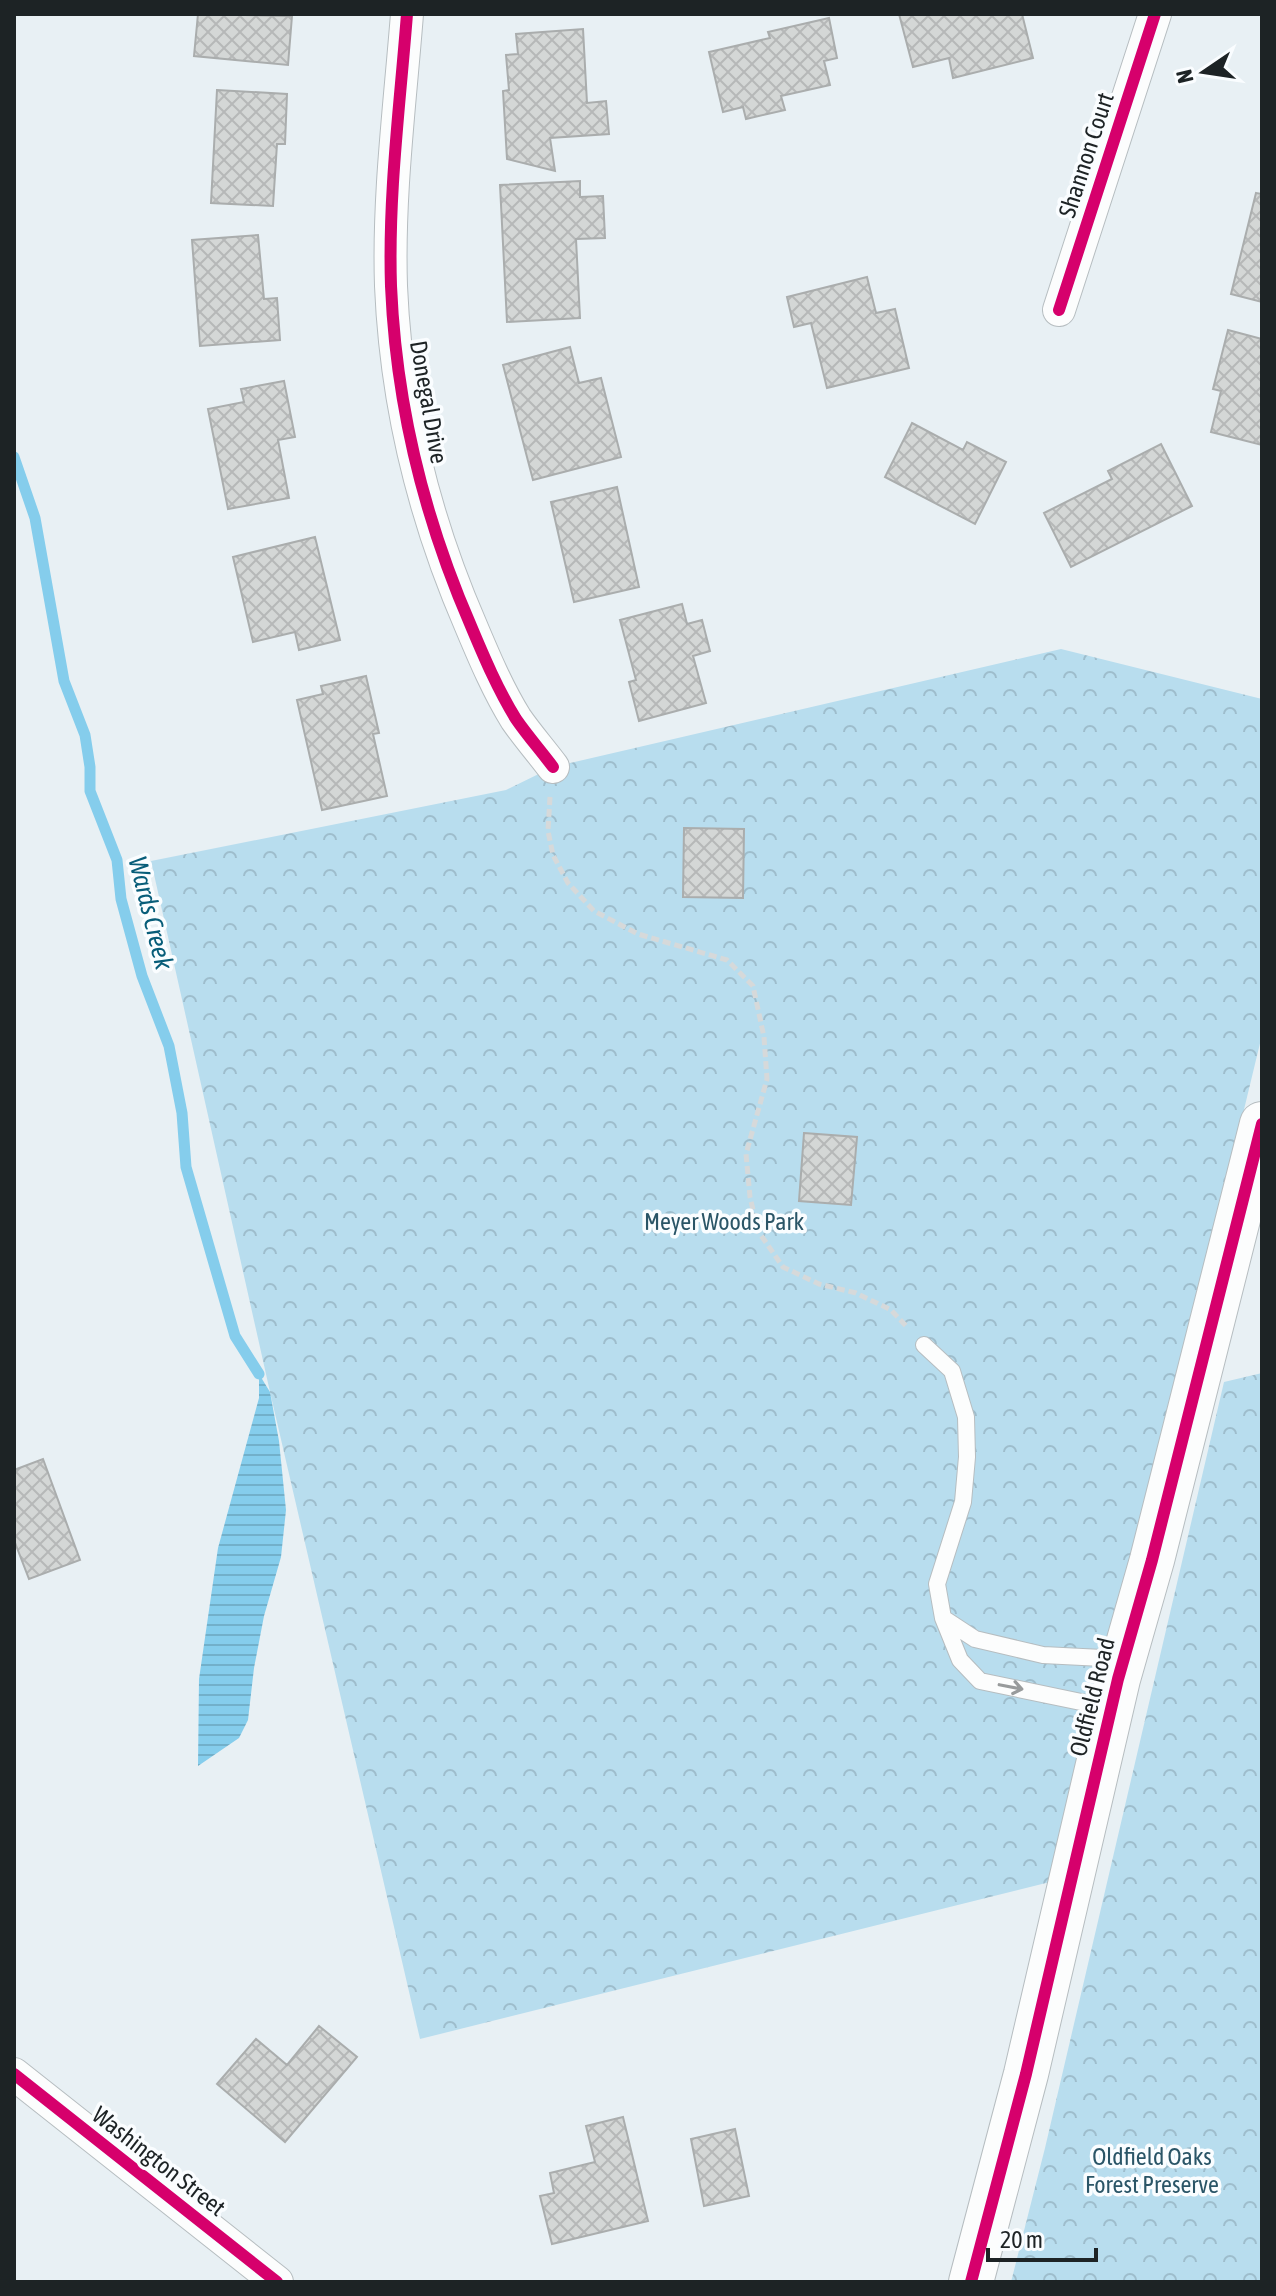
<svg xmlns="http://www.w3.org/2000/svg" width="1276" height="2296" viewBox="0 0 1276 2296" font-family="'Asap Condensed',sans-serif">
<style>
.park{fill:url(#park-crowns)}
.water{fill:url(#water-rules)}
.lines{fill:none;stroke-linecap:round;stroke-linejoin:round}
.stream{stroke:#85cdec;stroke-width:11}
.building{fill:url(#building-cross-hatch);stroke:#aaadad;stroke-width:2}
.lane-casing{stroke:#b6bdc0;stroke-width:18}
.street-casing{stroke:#b6bdc0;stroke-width:34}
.secondary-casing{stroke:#b6bdc0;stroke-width:46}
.path{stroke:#d6d9da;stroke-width:5;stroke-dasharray:8 4;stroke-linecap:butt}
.lane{stroke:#fcfdfd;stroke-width:16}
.street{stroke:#fcfdfd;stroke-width:32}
.secondary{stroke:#fcfdfd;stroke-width:44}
.cycleway-casing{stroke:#fafdff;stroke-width:17}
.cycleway{stroke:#d6006c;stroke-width:12}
.oneway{stroke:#989b9c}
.labels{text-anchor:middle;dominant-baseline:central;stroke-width:7;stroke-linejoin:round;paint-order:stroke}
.street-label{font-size:24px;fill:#1d2325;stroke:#fafdff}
.park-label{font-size:24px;fill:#2a5567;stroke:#fafdff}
.water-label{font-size:26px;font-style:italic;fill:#085d79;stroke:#fafdff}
</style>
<defs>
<pattern id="park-crowns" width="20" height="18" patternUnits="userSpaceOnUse" patternTransform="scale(2)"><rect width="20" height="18" fill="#b8ddee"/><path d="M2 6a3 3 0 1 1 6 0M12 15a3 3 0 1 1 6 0" fill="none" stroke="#9ebdcc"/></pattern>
<pattern id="water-rules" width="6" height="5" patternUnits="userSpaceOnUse" patternTransform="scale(2)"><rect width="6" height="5" fill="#85cdec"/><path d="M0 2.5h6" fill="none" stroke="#72b0ca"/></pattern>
<pattern id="building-cross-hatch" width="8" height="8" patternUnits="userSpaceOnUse" patternTransform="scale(2)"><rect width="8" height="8" fill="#d4d7d6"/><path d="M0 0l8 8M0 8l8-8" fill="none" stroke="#b6b8b8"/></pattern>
</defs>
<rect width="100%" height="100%" fill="#e8f0f4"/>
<path class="park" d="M1061 649 1262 699V1035L1058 1880 420 2039 270 1392 151 861 506 790 553 767Z
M1262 1373V2282H1011L1045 2148 1224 1382Z"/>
<path class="water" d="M259 1374 270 1392 279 1441 286 1510 281 1557 264 1616 254 1668 248 1720 239 1738 198 1766 199 1679 218 1548 259 1398Z"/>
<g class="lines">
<path class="stream" d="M14 457 35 518 64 681 85 735 90 767V791L117 860 121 899 142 976 169 1046 182 1113 186 1167 235 1336 259 1374"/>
</g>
<path class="building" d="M198 14 292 16 288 65 194 56Z
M899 14H1022L1033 58 953 78 949 58 913 67Z
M829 18 837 58 824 61 830 85 781 96 785 110 746 119 743 107 723 112 709 52 770 38 768 32Z
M583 29 587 103 606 101 609 134 550 138 555 171 507 159 503 91 509 90 506 55 518 54 516 34Z
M217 90 287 94 285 144H277L273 206 211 203Z
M580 181V197L603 196 605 238 576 239 580 318 507 322 500 185Z
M1256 193 1262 194V302L1231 294Z
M258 235 264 299 277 298 280 340 200 346 192 240Z
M867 277 876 313 895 309 909 368 827 388 811 323 794 327 787 297Z
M1228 330 1262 339V445L1211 432 1221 391 1213 389Z
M570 347 579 383 601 378 621 457 533 480 503 365Z
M284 381 295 437 278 440 289 498 228 509 208 409 244 402 241 389Z
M912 423 963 450 967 442 1006 462 975 524 885 477Z
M1161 444 1192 506 1071 567 1044 513 1112 479 1108 471Z
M617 487 639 587 574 602 551 502Z
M315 537 340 640 299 650 295 632 253 642 233 557Z
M682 604 687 624 702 620 710 651 693 656 706 703 639 721 629 682 636 680 620 620Z
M366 676 379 733 373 734 387 796 322 810 297 700 323 694 321 686Z
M684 828 744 829 743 898 683 897Z
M804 1133 857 1137 851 1205 799 1201Z
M43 1459 80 1560 29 1579 14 1540V1470Z
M319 2026 357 2057 285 2142 217 2084 256 2039 287 2065Z
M623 2117 648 2221 552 2244 540 2196 554 2193 550 2173 595 2162 586 2126Z
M735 2129 749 2196 704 2206 691 2139Z"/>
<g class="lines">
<g class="lane-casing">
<path id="lane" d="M924 1345 952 1371 966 1417 967 1457 963 1502 937 1584 943 1618 960 1660 980 1681 1110 1708
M943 1618 975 1639 1043 1655 1122 1659"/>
</g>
<g class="street-casing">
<path id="street" d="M407 14C400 104 388 196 391 286 396 404 424 518 471 626 484 657 498 690 516 719 527 735 541 751 553 767
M1059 310 1155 14
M14 2074 277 2282"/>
</g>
<g class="secondary-casing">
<path id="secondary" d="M971 2282 1026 2074 1118 1679 1152 1560 1262 1124"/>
</g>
<path class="path" d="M550 797 548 831 553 855 568 883 594 911 638 934 727 960 753 986 764 1037 767 1079 746 1154 750 1197 758 1231 783 1267 819 1284 856 1293 891 1310 907 1327"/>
<use href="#lane" class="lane"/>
<use href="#street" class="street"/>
<use href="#secondary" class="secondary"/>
<g class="cycleway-casing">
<path id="cycleway" d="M407 14C400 104 388 196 391 286 396 404 424 518 471 626 484 657 498 690 516 719 527 735 541 751 553 767
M1059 310 1155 14
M14 2074 277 2282
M971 2282 1026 2074 1118 1679 1152 1560 1262 1124"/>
</g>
<use href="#cycleway" class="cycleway"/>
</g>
<defs><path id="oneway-shaft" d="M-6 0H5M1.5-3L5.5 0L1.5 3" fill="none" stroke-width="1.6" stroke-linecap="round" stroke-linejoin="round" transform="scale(2)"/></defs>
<use class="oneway" href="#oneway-shaft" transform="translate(1011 1687) rotate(11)"/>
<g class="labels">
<g class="street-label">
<text transform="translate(1086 155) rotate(-72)">Shannon Court</text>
<text transform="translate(429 402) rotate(80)">Donegal Drive</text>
<text transform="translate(1092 1697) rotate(-76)">Oldfield Road</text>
<text transform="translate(159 2161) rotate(38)">Washington Street</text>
</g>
<g class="park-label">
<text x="724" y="1221">Meyer Woods Park</text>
<text x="1152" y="2156">Oldfield Oaks<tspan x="1152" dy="28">Forest Preserve</tspan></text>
</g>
<g class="water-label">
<text transform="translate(151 913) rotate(76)">Wards Creek</text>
</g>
</g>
<rect width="1276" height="2296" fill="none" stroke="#1d2325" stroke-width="32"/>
<g transform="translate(1204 72) rotate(257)" stroke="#fafdff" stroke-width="6" paint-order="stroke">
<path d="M0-6L14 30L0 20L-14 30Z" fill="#1d2325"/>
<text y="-12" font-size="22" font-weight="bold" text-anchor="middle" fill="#1d2325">N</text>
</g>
<path d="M988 2248v12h108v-12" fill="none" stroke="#1d2325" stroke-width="4"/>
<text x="1000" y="2248" font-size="24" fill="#1d2325" stroke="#fafdff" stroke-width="6" paint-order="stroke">20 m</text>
</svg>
